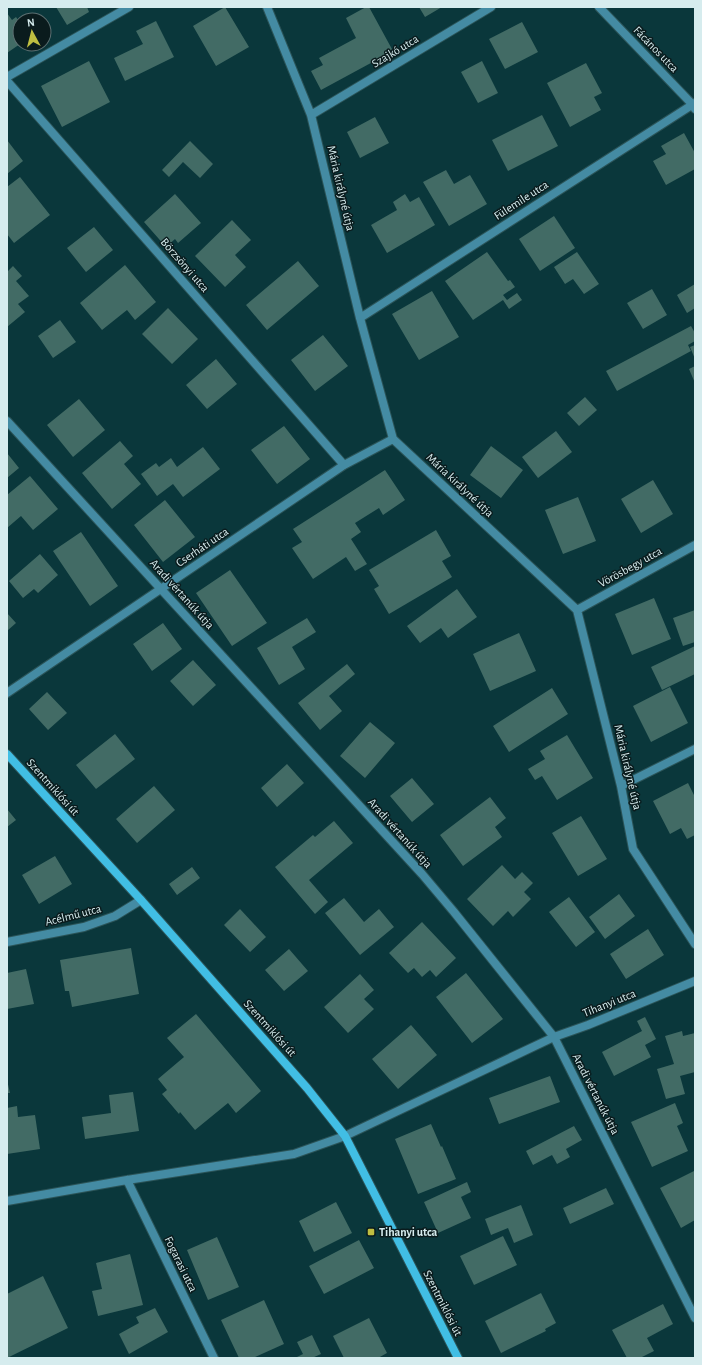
<svg xmlns="http://www.w3.org/2000/svg" width="702" height="1365" viewBox="0 0 702 1365" font-family="'Alegreya Sans',sans-serif">
<style>
.building{fill:#426b65}
.lines{fill:none;stroke-linecap:round;stroke-linejoin:round}
.street-casing{stroke:#2b5458;stroke-width:10}
.secondary-casing{stroke:#2b5458;stroke-width:10}
.street{stroke:#448ba3;stroke-width:8}
.secondary{stroke:#41bee4;stroke-width:8}
.poi-dot{fill:#bfbe41;stroke:#0a1b1d;stroke-width:1.5}
.labels{text-anchor:middle;dominant-baseline:central;stroke-width:3;stroke-linejoin:round;paint-order:stroke}
.street-label{font-size:12px;fill:#d6ecee;stroke:#0a1b1d}
.poi-label{font-size:12px;font-weight:bold;fill:#d6ecee;stroke:#0a1b1d;text-anchor:start}
</style>
<rect width="100%" height="100%" fill="#0a373b"/>
<path class="building" d="M56 7H87L89 12 67 25Z
M225 7 249 47 216 66 193 26Z
M366 7H369L393 51 321 90 311 71 323 65 319 58 356 38 346 18Z
M419 7H442L425 17Z
M7 13 12 20 16 17 20 23V44L7 53Z
M156 21 174 57 125 81 114 58 143 44 136 31Z
M522 22 538 52 505 69 489 39Z
M89 61 110 102 62 127 41 86Z
M482 61 498 93 478 103 461 72Z
M586 63 602 93 594 97 601 110 570 127 547 83Z
M542 115 558 146 508 171 492 140Z
M375 117 389 143 360 158 347 132Z
M684 133 695 153V169L666 185 653 161 666 154 661 146Z
M7 140 23 161 7 174Z
M190 141 213 164 200 178 183 162 169 177 162 170Z
M446 170 454 184 470 175 487 204 449 226 423 182Z
M20 177 50 215 14 243 7 234V187Z
M175 194 201 223 178 243 175 239 166 247 144 222Z
M405 194 410 202 419 197 435 225 387 253 371 225 397 210 393 202Z
M554 216 575 248 540 271 519 239Z
M232 220 251 240 235 255 246 267 225 287 195 256Z
M94 227 113 250 86 272 67 248Z
M487 252 508 281 510 280 515 287 503 295 507 300 517 293 522 300 509 309 503 300 473 320 445 281Z
M577 252 599 284 584 294 573 279 565 284 554 267Z
M298 261 319 286 267 330 246 305Z
M125 265 156 302 135 320 127 310 102 330 80 303Z
M13 266 22 276 16 281 29 296 18 304 25 312 7 327V272Z
M695 284V308L687 313 677 295Z
M652 289 667 315 643 329 627 303Z
M432 291 459 337 419 360 392 314Z
M168 308 198 339 172 364 142 334Z
M60 320 76 342 53 358 38 336Z
M691 326 695 333V341L688 345 691 351 617 391 606 371Z
M323 335 348 366 315 391 291 360Z
M695 345V359L690 347Z
M216 359 237 384 207 409 186 385Z
M695 366V383L689 369Z
M585 397 597 410 579 426 567 413Z
M79 399 105 430 73 457 47 425Z
M284 426 310 459 277 484 251 450Z
M556 431 572 452 538 478 522 457Z
M120 441 133 456 124 464 141 484 112 509 82 473Z
M491 446 523 470 501 498 470 475Z
M203 447 220 469 183 497 173 484 157 496 141 474 156 463 159 467 171 458 177 467Z
M7 453 19 468 7 478Z
M385 470 405 500 383 515 379 508 355 523 361 532 351 539 367 564 355 571 346 557 313 579 292 548 302 542 293 529Z
M30 476 58 509 33 530 21 516 7 528V495Z
M653 480 673 514 641 533 621 499Z
M578 497 596 541 563 554 545 510Z
M165 500 195 537 163 562 134 525Z
M436 530 451 556 442 561 452 577 389 614 374 589 379 586 369 570Z
M81 532 118 586 90 606 53 551Z
M40 554 58 575 38 593 34 589 23 598 9 581Z
M230 570 267 623 232 646 196 593Z
M457 589 477 617 448 638 441 628 420 643 407 626Z
M654 598 671 639 632 655 615 614Z
M695 610V642L683 646 673 618Z
M7 613 16 623 7 631Z
M307 618 316 632 292 647 305 669 279 685 257 648Z
M163 623 182 649 152 671 133 644Z
M519 633 536 671 490 691 473 654Z
M695 646V674L662 690 651 667Z
M193 660 216 685 193 706 170 681Z
M347 664 355 674 329 696 342 711 320 730 298 703Z
M670 687 688 723 651 742 633 706Z
M552 688 568 714 509 752 493 726Z
M47 692 67 713 48 730 29 709Z
M370 722 395 743 365 778 340 756Z
M115 734 135 759 96 789 76 765Z
M567 735 593 778 557 800 542 776 535 780 528 769 545 759 540 751Z
M287 764 304 783 277 807 261 788Z
M412 778 434 804 412 822 390 796Z
M688 783 695 797V835L687 839 681 828 670 834 653 801Z
M154 786 175 810 137 843 116 819Z
M490 797 506 818 495 827 502 837 463 866 440 835Z
M7 809 16 820 7 827Z
M581 816 607 859 578 876 552 833Z
M334 821 353 843 309 880 328 902 315 914 275 867 313 835 315 837Z
M55 856 72 884 39 904 22 875Z
M502 865 515 879 522 872 533 883 524 892 531 899 513 917 508 911 493 926 467 899Z
M192 867 200 878 177 895 169 884Z
M619 894 635 916 605 939 589 917Z
M569 897 595 932 576 947 549 912Z
M344 898 364 922 379 909 394 927 360 955 325 913Z
M240 909 266 937 250 952 224 925Z
M422 922 456 958 436 977 430 970 422 977 414 968 408 973 389 953Z
M648 929 664 955 626 979 610 954Z
M131 948 139 994 72 1007 69 991H65L60 960Z
M289 949 308 971 284 991 265 970Z
M26 969 34 1004 7 1009V973Z
M466 973 503 1019 472 1043 436 997Z
M360 974 374 990 364 999 374 1009 348 1033 324 1007Z
M196 1014 261 1091 236 1113 228 1103 195 1130 180 1112 179 1114 162 1094 167 1090 158 1079 184 1057 167 1038Z
M645 1017 656 1039 645 1045 651 1057 614 1076 602 1052 642 1031 637 1021Z
M411 1025 437 1055 398 1089 372 1059Z
M682 1031 683 1036 695 1033V1072L680 1076 685 1094 666 1099 657 1069 674 1064 665 1036Z
M550 1076 560 1102 499 1124 489 1098Z
M7 1080 10 1093H7Z
M133 1092 139 1131 85 1139 82 1117 111 1113 109 1095Z
M675 1103 683 1123 677 1126 688 1151 652 1167 631 1122Z
M17 1106 18 1117 35 1115 40 1149 7 1154V1108Z
M431 1124 441 1147 442 1146 456 1179 418 1194 395 1139Z
M574 1126 582 1140 566 1149 570 1157 557 1164 552 1155 533 1165 526 1151Z
M694 1171 695 1173V1220L681 1228 660 1188Z
M467 1182 471 1192 461 1197 471 1218 438 1233 424 1202Z
M606 1188 614 1204 570 1224 563 1208Z
M336 1202 352 1233 314 1252 299 1221Z
M521 1205 533 1235 514 1243 508 1228 491 1235 485 1219Z
M503 1236 517 1265 474 1285 460 1256Z
M217 1237 239 1287 208 1300 187 1250Z
M359 1240 374 1268 324 1294 309 1266Z
M130 1254 143 1305 98 1316 92 1291 102 1289 96 1263Z
M43 1276 68 1328 7 1358V1294Z
M541 1293 556 1323 545 1329 546 1331 501 1353 485 1321Z
M264 1300 284 1344 253 1358H239L221 1320Z
M663 1304 673 1324 647 1338 654 1351 640 1358H627L612 1330Z
M155 1308 168 1332 129 1354 119 1334 139 1323 136 1317Z
M369 1318 387 1353 378 1358H344L333 1336Z
M312 1335 321 1354 312 1358H295L303 1354 297 1342Z"/>
<g class="lines">
<g class="street-casing">
<path id="street" d="M267 7 311 115 360 318 393 439 577 610 621 786 633 849 695 944
M599 7 692 104 695 109
M7 77 129 7
M7 81 344 465
M311 115 491 7
M360 318 695 103
M7 421 422 874 454 912 554 1037 695 1318
M577 610 695 545
M7 693 344 465 393 439
M621 786 695 749
M7 942 84 927 115 916 141 900
M127 1180 214 1358
M7 1201 127 1180 294 1154 345 1136 554 1037 588 1025 695 981"/>
</g>
<g class="secondary-casing">
<path id="secondary" d="M7 754 141 900 307 1088 345 1136 458 1358"/>
</g>
<use href="#street" class="street"/>
<use href="#secondary" class="secondary"/>
</g>
<rect class="poi-dot" x="367" y="1228" width="8" height="8" rx="2"/>
<g class="labels">
<g class="street-label">
<text transform="translate(656 49) rotate(46)">Fácános utca</text>
<text transform="translate(395 51) rotate(-31)">Szajkó utca</text>
<text transform="translate(341 188) rotate(77)">Mária királyné útja</text>
<text transform="translate(521 200) rotate(-33)">Fülemile utca</text>
<text transform="translate(185 265) rotate(49)">Börzsönyi utca</text>
<text transform="translate(460 485) rotate(43)">Mária királyné útja</text>
<text transform="translate(202 547) rotate(-34)">Cserháti utca</text>
<text transform="translate(630 567) rotate(-29)">Vörösbegy utca</text>
<text transform="translate(182 594) rotate(48)">Aradi vértanúk útja</text>
<text transform="translate(628 767) rotate(77)">Mária királyné útja</text>
<text transform="translate(53 787) rotate(48)">Szentmiklósi út</text>
<text transform="translate(400 833) rotate(48)">Aradi vértanúk útja</text>
<text transform="translate(73 915) rotate(-14)">Acélmű utca</text>
<text transform="translate(609 1003) rotate(-22)">Tihanyi utca</text>
<text transform="translate(270 1028) rotate(48)">Szentmiklósi út</text>
<text transform="translate(596 1094) rotate(63)">Aradi vértanúk útja</text>
<text transform="translate(181 1264) rotate(64)">Fogarasi utca</text>
<text transform="translate(443 1303) rotate(63)">Szentmiklósi út</text>
</g>
<g class="poi-label">
<text x="379" y="1232">Tihanyi utca</text>
</g>
</g>
<rect width="702" height="1365" fill="none" stroke="#d6ecee" stroke-width="16"/>
<g transform="translate(32 32) rotate(353)"><circle r="19" fill="#0a1b1d" stroke="#5c6f71"/>
<path d="M0-3L7 15L0 10L-7 15Z" fill="#bfbe41"/>
<text y="-6" font-size="11" font-weight="bold" text-anchor="middle" fill="#d6ecee">N</text>
</g>
</svg>
